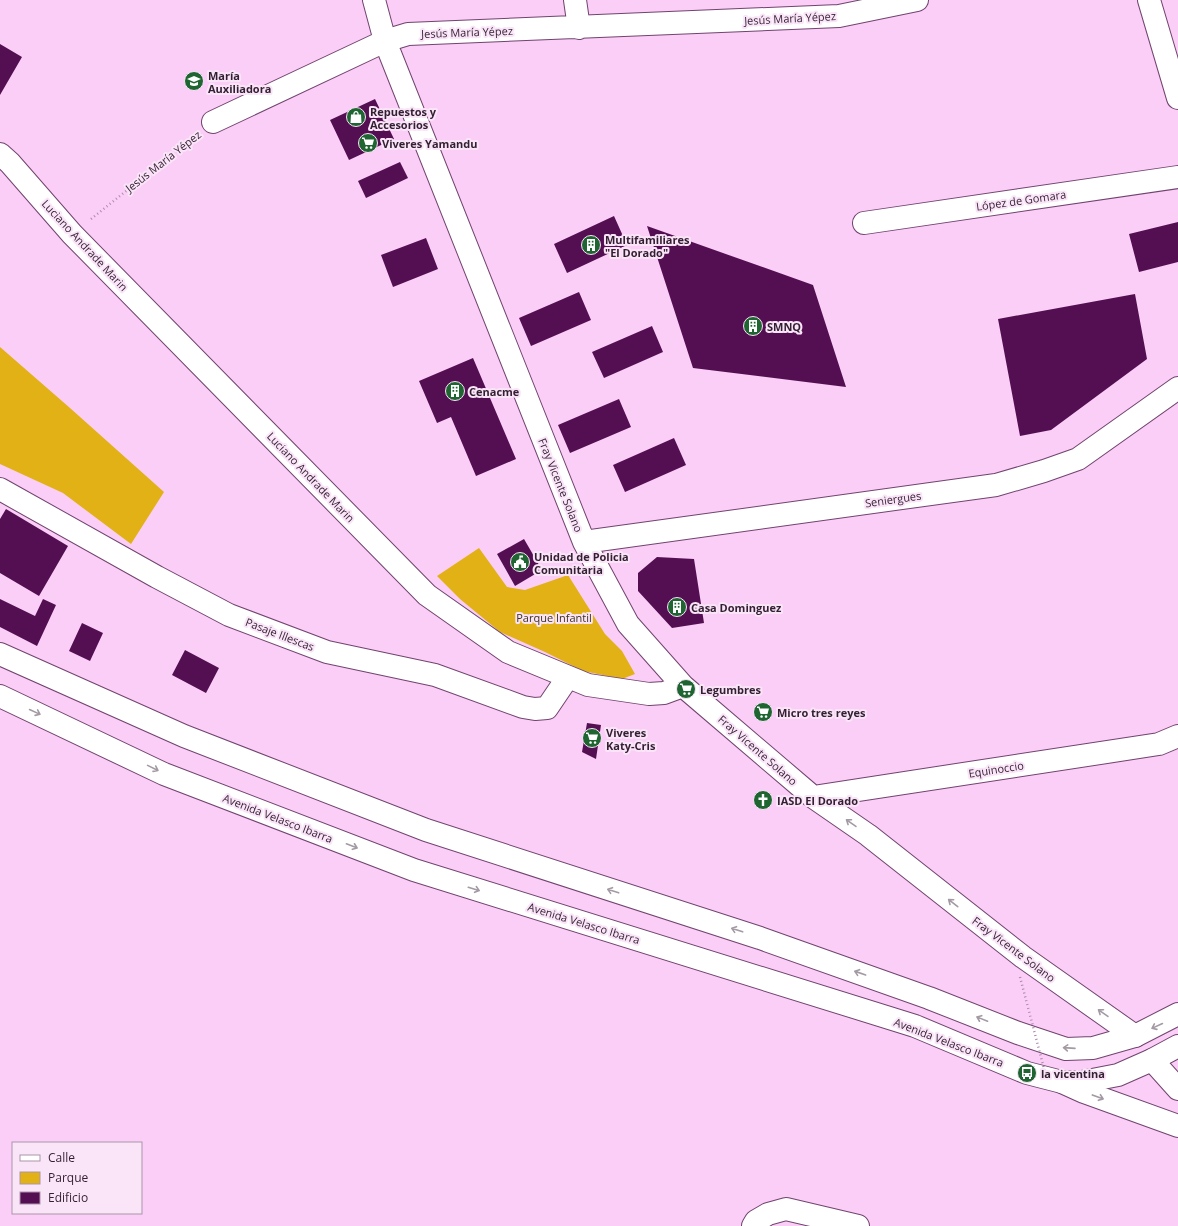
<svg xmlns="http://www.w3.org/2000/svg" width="1178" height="1226" viewBox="0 0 1178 1226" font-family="'Open Sans',sans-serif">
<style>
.green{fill:#e1b115}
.building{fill:#540f53}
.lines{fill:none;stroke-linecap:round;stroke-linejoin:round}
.minor-casing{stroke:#71436f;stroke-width:24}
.major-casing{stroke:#71436f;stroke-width:24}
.path{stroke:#ad8aaa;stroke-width:2.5;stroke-dasharray:1 3;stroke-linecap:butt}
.minor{stroke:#fff;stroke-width:22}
.major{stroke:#fff;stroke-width:22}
.path-bridge{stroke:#ad8aaa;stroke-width:2.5;stroke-dasharray:1 3;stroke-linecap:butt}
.oneway{stroke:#a39aa3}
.labels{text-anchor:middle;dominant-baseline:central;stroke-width:4;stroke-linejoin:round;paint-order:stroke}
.street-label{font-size:11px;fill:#331f32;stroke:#fae4f8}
.poi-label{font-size:11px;font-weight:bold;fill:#331f32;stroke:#fae4f8;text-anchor:start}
.park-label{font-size:11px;fill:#3c331c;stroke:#fae4f8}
</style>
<rect width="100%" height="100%" fill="#facef6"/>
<path class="green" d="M0 347 70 408 164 492 131 544 63 493 0 464Z
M479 548 507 587 525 590 568 575 605 634 622 651 635 674 622 679 583 671 545 652 500 632 460 599 437 576Z"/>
<path class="building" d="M0 44 22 57 0 95Z
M375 99 394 139 349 160 330 120Z
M400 162 408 178 366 198 358 181Z
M614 216 627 245 567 273 554 244Z
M1178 222V262L1139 272 1129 234Z
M647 226 813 285 846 387 693 368Z
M426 238 438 269 393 287 381 255Z
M579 292 591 320 531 346 519 318Z
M1135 294 1147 359 1051 430 1020 436 998 319Z
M652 326 663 352 604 378 592 352Z
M473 358 516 459 476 476 451 417 437 423 419 381Z
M619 399 631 427 570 453 558 425Z
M674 438 686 465 625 492 613 465Z
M6 509 68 546 39 596 0 573V519Z
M524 539 542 570 515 586 497 554Z
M657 557 694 559 704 623 672 628 638 591V573Z
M0 599 35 616 43 599 56 605 37 646 0 627Z
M82 623 103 633 90 661 69 651Z
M185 650 219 668 206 693 172 675Z
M587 723 601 725 596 759 582 752Z"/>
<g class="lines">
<g class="minor-casing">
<path id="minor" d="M374 0 385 41 584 542 628 624 683 686 813 797 868 835 1023 957 1135 1036
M575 0 579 28
M1149 0 1178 98
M213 122 385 41 408 34 839 16 917 0
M0 154 10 163 72 234 427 595 508 652 588 685 649 694 664 693 683 686
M864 223 1178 177
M0 489 157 577 229 615 327 652 435 675 523 707 535 709 547 708 568 677
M584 542 996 485 1044 471 1078 459 1178 388
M813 797 1159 744 1178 736
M1152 1060 1178 1089
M1062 1082 1084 1092 1178 1126
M753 1226 756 1221 768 1214 786 1209 858 1226"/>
</g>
<g class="major-casing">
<path id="major" d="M0 654 184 736 426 830 760 938 929 998 1018 1033 1066 1049 1093 1048 1135 1036 1178 1014
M0 696 164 774 414 870 915 1026 1027 1073 1062 1082H1082L1118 1075 1152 1060 1178 1046"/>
</g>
<path class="path" d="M91 219 195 136"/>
<use href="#minor" class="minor"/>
<use href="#major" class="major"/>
<path class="path-bridge" d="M1020 977 1047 1080"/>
</g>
<defs><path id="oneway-shaft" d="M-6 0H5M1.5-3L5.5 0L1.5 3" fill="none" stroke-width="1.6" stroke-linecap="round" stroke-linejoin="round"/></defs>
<g class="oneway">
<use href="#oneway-shaft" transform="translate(35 712) rotate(25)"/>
<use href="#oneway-shaft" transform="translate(153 768) rotate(26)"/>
<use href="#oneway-shaft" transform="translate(851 823) rotate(-145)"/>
<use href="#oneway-shaft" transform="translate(352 846) rotate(21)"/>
<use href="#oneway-shaft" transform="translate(474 889) rotate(17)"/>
<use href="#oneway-shaft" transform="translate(613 891) rotate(-162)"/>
<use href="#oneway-shaft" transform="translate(953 903) rotate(-142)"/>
<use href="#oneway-shaft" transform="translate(737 930) rotate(-162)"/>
<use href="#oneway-shaft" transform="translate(860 973) rotate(-161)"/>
<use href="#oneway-shaft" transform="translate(1103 1013) rotate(-145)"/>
<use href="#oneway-shaft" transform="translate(982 1019) rotate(-158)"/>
<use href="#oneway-shaft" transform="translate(1157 1026) rotate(155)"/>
<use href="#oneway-shaft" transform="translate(1069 1048) rotate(-176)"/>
<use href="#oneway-shaft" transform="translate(1098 1097) rotate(20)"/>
</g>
<defs>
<g id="school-disc" transform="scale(1)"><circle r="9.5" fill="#1f6532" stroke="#fae4f8"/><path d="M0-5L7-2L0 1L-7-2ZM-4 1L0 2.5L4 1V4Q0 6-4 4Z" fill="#fff"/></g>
<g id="shop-disc" transform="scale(1)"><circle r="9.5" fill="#1f6532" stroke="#fae4f8"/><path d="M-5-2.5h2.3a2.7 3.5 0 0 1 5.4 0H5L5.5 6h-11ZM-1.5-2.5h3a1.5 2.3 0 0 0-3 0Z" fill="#fff"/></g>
<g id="supermarket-disc" transform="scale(1)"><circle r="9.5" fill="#1f6532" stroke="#fae4f8"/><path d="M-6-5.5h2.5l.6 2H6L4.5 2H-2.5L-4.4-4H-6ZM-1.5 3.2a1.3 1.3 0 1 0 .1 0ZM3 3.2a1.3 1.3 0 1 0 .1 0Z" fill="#fff"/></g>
<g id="building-disc" transform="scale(1)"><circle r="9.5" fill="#1f6532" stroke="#fae4f8"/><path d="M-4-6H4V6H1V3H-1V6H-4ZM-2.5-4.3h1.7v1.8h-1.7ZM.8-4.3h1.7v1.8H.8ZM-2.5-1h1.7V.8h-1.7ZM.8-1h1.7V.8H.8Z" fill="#fff"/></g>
<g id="civic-disc" transform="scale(1)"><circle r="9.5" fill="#1f6532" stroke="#fae4f8"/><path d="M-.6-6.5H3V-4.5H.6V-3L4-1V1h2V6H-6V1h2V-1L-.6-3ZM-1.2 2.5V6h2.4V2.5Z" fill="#fff"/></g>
<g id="church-disc" transform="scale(1)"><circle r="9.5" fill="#1f6532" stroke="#fae4f8"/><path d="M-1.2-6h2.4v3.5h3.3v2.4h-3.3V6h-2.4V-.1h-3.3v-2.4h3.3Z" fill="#fff"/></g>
<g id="bus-disc" transform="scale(1)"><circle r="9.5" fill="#1f6532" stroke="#fae4f8"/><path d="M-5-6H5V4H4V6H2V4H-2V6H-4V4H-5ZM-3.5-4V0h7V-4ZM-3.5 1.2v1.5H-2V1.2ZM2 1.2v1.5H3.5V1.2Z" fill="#fff"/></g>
</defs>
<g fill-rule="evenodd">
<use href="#school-disc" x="194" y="81"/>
<use href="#shop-disc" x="356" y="117"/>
<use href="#supermarket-disc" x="368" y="143"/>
<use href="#building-disc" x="591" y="245"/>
<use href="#building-disc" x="753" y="326"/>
<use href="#building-disc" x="455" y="391"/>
<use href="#civic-disc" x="520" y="562"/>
<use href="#building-disc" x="677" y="607"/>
<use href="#supermarket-disc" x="686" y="689"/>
<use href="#supermarket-disc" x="763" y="712"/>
<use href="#supermarket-disc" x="592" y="738"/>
<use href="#church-disc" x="763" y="800"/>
<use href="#bus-disc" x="1027" y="1073"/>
</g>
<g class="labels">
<g class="street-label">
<text transform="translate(790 18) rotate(-3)">Jesús María Yépez</text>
<text transform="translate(467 32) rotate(-2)">Jesús María Yépez</text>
<text transform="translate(163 161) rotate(-38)">Jesús María Yépez</text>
<text transform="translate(1021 200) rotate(-8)">López de Gomara</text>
<text transform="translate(85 245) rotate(47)">Luciano Andrade Marin</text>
<text transform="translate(311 477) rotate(46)">Luciano Andrade Marin</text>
<text transform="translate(561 485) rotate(68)">Fray Vicente Solano</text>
<text transform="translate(893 499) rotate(-8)">Seniergues</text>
<text transform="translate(280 634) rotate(21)">Pasaje Illescas</text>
<text transform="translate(758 750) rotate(41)">Fray Vicente Solano</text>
<text transform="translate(996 769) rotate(-9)">Equinoccio</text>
<text transform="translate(278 818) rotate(21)">Avenida Velasco Ibarra</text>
<text transform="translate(584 923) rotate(17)">Avenida Velasco Ibarra</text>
<text transform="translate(1014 949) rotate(37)">Fray Vicente Solano</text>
<text transform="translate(949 1042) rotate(21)">Avenida Velasco Ibarra</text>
</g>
<g class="poi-label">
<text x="208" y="75">María<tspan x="208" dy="13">Auxiliadora</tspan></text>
<text x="370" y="111">Repuestos y<tspan x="370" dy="13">Accesorios</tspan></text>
<text x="382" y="143">Viveres Yamandu</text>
<text x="605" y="239">Multifamiliares<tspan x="605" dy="13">"El Dorado"</tspan></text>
<text x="767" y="326">SMNQ</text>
<text x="469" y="391">Cenacme</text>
<text x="534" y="556">Unidad de Policia<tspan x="534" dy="13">Comunitaria</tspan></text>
<text x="691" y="607">Casa Dominguez</text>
<text x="700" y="689">Legumbres</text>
<text x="777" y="712">Micro tres reyes</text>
<text x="606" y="732">Viveres<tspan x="606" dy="13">Katy-Cris</tspan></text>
<text x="777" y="800">IASD El Dorado</text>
<text x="1041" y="1073">la vicentina</text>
</g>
<g class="park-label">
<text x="554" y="617">Parque Infantil</text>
</g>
</g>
<rect x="12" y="1142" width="130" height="72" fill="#fae4f8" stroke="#aa95a9"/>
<rect x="20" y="1155" width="20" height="6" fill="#ffffff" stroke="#aa95a9"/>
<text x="48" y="1162" font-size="12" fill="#331f32">Calle</text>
<rect x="20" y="1172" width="20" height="12" fill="#e1b115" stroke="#aa95a9"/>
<text x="48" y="1182" font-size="12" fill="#331f32">Parque</text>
<rect x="20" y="1192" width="20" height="12" fill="#540f53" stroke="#aa95a9"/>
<text x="48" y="1202" font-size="12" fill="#331f32">Edificio</text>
</svg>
